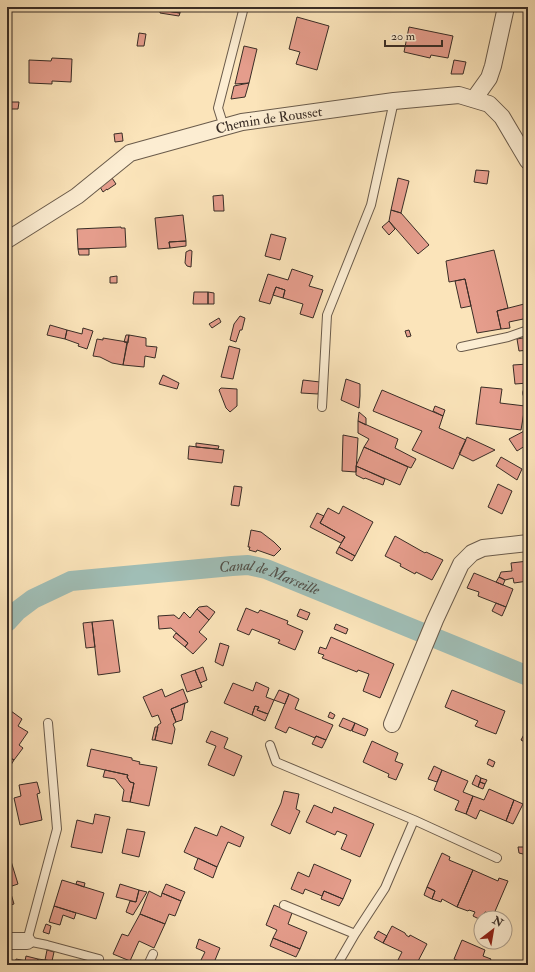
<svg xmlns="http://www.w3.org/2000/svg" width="535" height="972" viewBox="0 0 535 972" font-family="'IM FELL Double Pica',serif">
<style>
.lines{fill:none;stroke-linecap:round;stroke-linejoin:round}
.canal{stroke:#a0beb6;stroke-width:20}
.building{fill:#e59d8c;stroke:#392d26}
.service-casing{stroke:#6a5b4b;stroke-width:10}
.minor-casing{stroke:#6a5b4b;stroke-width:18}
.service{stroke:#fcedd2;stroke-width:8}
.minor{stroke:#fcedd2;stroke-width:16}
.labels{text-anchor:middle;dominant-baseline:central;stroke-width:4;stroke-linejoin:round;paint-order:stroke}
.street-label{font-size:14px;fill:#392d26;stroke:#fcedd2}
.water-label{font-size:15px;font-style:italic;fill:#53514a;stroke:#fcedd2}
</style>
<rect width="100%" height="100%" fill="#fbe4ba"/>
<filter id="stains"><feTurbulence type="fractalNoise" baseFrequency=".005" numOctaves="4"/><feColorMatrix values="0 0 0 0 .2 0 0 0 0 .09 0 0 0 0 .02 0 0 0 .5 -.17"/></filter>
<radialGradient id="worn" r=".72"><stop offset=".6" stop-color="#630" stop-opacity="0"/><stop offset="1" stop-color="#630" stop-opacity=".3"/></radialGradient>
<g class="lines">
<path class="canal" id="s1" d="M7 622 17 611 33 599 71 581 232 566 248 565 266 569 528 676"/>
</g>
<path class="building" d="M161 7H181L180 13 160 10Z
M160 10 180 13 179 16 160 13Z
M297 17 329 26 317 70 296 64 300 52 289 49Z
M409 27 453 36 448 58 431 55 430 58 404 52Z
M139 33 146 34 144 46H137Z
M244 46 257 49 249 83 235 84Z
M52 58 72 59 71 82 52 81V84L29 83V60L51 61Z
M454 60 466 62 463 74H451Z
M249 83 245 97 231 99 234 86Z
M10 102H19L18 109H10Z
M122 133 123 141 115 142 114 134Z
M476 170 489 171 487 184 474 182Z
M112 178 116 184 107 190V189L103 192 100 187Z
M398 178 409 181 401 213 391 210Z
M223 195 224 211H214L213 196Z
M391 210 401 213 429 245 418 254 389 221Z
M183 215 186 241 169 242 170 248 158 249 155 218Z
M389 221 395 229 389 235 382 227Z
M121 227V228H125L126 247 78 249 77 229Z
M271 234 286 238 280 260 265 256Z
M186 241V246L170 248 169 242Z
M78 249H89V255H79Z
M190 250 192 251 191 267 187 266 185 263 186 252Z
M494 250 508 308 497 311 501 329 477 333 465 279 449 282 446 261Z
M292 269 313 276 309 286 323 290 313 318 300 314 303 304 283 298 285 290 276 287 270 304 259 301 268 274 288 280Z
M117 276V283H110V277Z
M465 279 471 306 461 308 455 281Z
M276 287 285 290 283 298 273 295Z
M194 292H208V304H193Z
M208 292 214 293V304H208Z
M528 303V318L509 322 510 328 501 329 497 311Z
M240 316 245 318 242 330H240L236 342 230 340 234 324Z
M219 318 221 322 212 328 209 324Z
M50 325 67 330 65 339 47 335Z
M83 328 93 331 87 349 78 346 79 344 65 339 67 330 82 334Z
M409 330 411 336 407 337 405 331Z
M126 335H129L128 343 124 342Z
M129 335 146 338V346L157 347 155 358 145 356 144 367 123 365Z
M528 337V350L519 351 517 339Z
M103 338 127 342 123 365 112 363 100 357 93 356 97 339 103 340Z
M229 346 240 349 233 379 221 377Z
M528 364V383L515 384 513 365Z
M163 375 179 383 177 389 159 384Z
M346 379 360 384V396L359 408 341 400Z
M303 380 320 382 318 394 301 393Z
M481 387 502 389 500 403 525 406 521 430 476 424Z
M221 388 237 389V406L230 412 226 408 219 390Z
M382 390 443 416 439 428 466 440 453 469 412 450 422 431 373 411Z
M435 406 445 410 443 416 433 411Z
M359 412 366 418V425L358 421Z
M358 421 398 439 395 448 416 459 411 468 364 447 369 439 358 433Z
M528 429V444L517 451 509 439Z
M343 435 358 438 356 472 342 471Z
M467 437 495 450 473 461 459 454Z
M196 443 219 446 218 449 196 447Z
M189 446 224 450 222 463 188 459Z
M364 447 408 467 400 485 356 466Z
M501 457 522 469 517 480 496 466Z
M356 466 385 479 383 485 365 478 364 479 356 475Z
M498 484 512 491 502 514 488 507Z
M234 486 242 487 239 506 231 505Z
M343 506 373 522 355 556 339 547 345 537 320 523 328 508 339 514Z
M317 513 324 516 320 523 345 537 341 543 310 527Z
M251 530 261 532 274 542 281 549 274 556 257 550 256 552 249 550 250 547H248Z
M395 536 425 553 426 552 443 560 432 580 416 572 415 574 400 566 401 564 385 556Z
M339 547 355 556 352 561 336 553Z
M528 561V581L514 583 513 578 505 580 499 577 501 572 512 571 511 563Z
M474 573 513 589 506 607 478 596 479 592 467 588Z
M499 577 505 580 503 585 496 582Z
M496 603 506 607 502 616 492 611Z
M207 606 215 612 209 620 197 609 199 607Z
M246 608 258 613 260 610 288 621 287 624 303 631 295 650 278 643 280 640 252 629 249 635 237 630Z
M197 609 209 620 199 632 207 639 193 654 185 647 188 643 171 628 159 629 158 616 174 615 179 619 184 612 190 618Z
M300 609 310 613 307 620 297 616Z
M113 620 120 672 98 675 92 622Z
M92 622 95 647 86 648 83 623Z
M336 624 348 629 346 634 334 629Z
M176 633 188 643 185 647 173 637Z
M331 637 394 664 380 698 363 691 369 674 358 670 357 672 322 658 324 655 318 653 320 647 326 649Z
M220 643 229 646 223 666 215 662Z
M203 667 207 680 200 683 195 670Z
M195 670 202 687 187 692 181 675Z
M256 682 269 688 266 697 274 700 268 714 257 710 259 707 255 706 252 715 224 703 233 683 253 691Z
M162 689 165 697 183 689 188 702 171 709 176 722 173 724 175 729 172 744 155 740 158 725 161 723 158 715 152 717 143 697Z
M279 690 289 694 285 704 274 700Z
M452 690 505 711 496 734 475 726 478 721 445 707Z
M289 694 299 699 295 709 333 725 326 740 316 736 315 738 289 727 286 733 275 728Z
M185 703 182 720 176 722 171 709Z
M255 706 259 707 257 710 268 714 265 721 252 715Z
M11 711 22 719 18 726 28 732 19 745 23 748 14 760 7 756V716Z
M330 712 335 715 333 719 328 717Z
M343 718 355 723 351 731 339 726Z
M355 723 368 729 365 736 352 731Z
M155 727H158L155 740H152Z
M528 727V744L521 740Z
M211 731 228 738 224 748 242 756 234 776 208 765 216 746 206 742Z
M316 736 326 740 322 748 312 744Z
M372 741 398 753 395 761 403 764 396 780 388 777 389 774 363 762Z
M91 749 132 758V760L140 762 139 764 157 767 149 806 130 802 134 783 130 782 127 777 128 775 87 766Z
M7 756 14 760 9 768 7 766Z
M489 759 495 762 493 767 487 764Z
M434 766 442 770 437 782 428 779Z
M105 770 128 775 127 777 130 782 134 783 130 802 122 801 124 790 115 779 103 777Z
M442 770 468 781 463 792 473 796 466 814 455 810 459 801 434 790Z
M476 775 481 778 478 787 472 784Z
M481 778 487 780 485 784 480 782Z
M37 782 40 793 37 794 42 820 20 825 14 798 21 796 19 785Z
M480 782 485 784 483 789 478 787Z
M489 789 514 800 506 821 480 810 476 819 466 814 473 796 484 800Z
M284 791 299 794 296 809 300 811 290 834 271 825 281 803Z
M514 800 523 804 513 824 506 821Z
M314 805 332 813 334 807 374 824 360 857 341 849 347 835 337 831 335 835 306 822Z
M95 814 110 817 102 853 71 847 77 820 93 824Z
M221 826 244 837 240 847 228 842 217 867 184 852 195 827 217 836Z
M127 829 145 832 139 857 122 853Z
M518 847H528V853L523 854 519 853Z
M7 848 18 884 9 887 14 904 7 906Z
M442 853 450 857 449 860 473 870 457 907 442 899 441 902 432 899 435 891 427 887Z
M198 858 217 867 213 878 194 869Z
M314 864 351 880 343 899 324 891 322 896 305 889 303 894 291 889 298 872 309 877Z
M473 870 498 881 499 878 508 881 493 916 485 912 481 920 473 916 475 912 469 910 468 911 457 907Z
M62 880 104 893 96 919 54 906Z
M77 881 85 883 84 887 76 884Z
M120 884 139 890 136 902 116 897Z
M166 884 185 892 181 901 162 893Z
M427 887 435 891 432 899 424 895Z
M139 890 147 892 133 915 126 912 130 901 136 902Z
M149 891 161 897 162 893 181 901 175 916 169 914 165 924 140 914Z
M324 891 343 899 339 906 321 899Z
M274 905 292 913 288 924 307 932 300 949 273 938 277 930 266 925Z
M54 906 76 913 74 919 63 915 60 925 49 922Z
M485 912 493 916V918H483Z
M140 914 165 924 154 948 139 941 130 961 113 954 122 934 128 936Z
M46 924 51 926 49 934 43 932Z
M392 926 405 933 406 935 409 937 410 935 427 944 416 965H402L397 962 402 952 383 943Z
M378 931 387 936 383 943 374 938Z
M273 938 300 949 296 957 270 946Z
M199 939 220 948 213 965H207L200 962 205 952 196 948Z
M462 940 485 950 483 956 491 959 488 965H469L454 959Z
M47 950 54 952 52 961 45 960Z
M26 956 38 959 37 963 25 961Z
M16 959 37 963 38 959 45 960 44 965H15Z
M45 960 56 962V965H44Z
M161 961 173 965H159Z
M228 961 238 965H226Z"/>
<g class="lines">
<g class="service-casing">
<path id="service" d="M224 127 218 108 244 7
M461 347 508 337 528 330
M527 393H528
M322 407 327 315 371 205 394 101
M48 723 57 829 27 941 47 945 99 959
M270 745 276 762 414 820 497 858
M284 905 355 934
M148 965 153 954
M337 965 355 934 385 888 414 820"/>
</g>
<g class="minor-casing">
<g id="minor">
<path d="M474 99 489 78 493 66 506 7"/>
<path id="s2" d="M7 240 77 196 130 153 242 122 394 101 459 95 489 104 502 117 528 161"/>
<path d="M392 724 435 620 461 564 472 553 483 548 528 543"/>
<path d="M7 941H27"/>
</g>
</g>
<use href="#service" class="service"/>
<use href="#minor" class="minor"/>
</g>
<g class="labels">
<g class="street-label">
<text stroke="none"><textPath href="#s2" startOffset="294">Chemin de Rousset</textPath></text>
</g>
<g class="water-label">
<text stroke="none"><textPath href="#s1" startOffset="278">Canal de Marseille</textPath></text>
</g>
</g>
<rect width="535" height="972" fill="none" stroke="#fbe4ba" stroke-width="24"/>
<rect x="8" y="8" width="519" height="956" fill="none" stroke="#392d26" stroke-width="2"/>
<rect x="12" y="12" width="511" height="948" fill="none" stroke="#392d26"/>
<g transform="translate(493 930) rotate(31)"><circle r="19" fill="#fcedd2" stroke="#aea08d"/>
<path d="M0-3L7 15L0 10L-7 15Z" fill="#8f2418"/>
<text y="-6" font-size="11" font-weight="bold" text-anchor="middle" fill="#392d26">N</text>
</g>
<path d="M385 40v6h57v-6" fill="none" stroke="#392d26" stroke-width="2"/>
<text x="391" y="40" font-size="12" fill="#392d26" stroke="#fcedd2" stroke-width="3" paint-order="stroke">20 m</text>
<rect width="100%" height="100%" filter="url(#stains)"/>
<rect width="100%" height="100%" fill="url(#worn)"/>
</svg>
